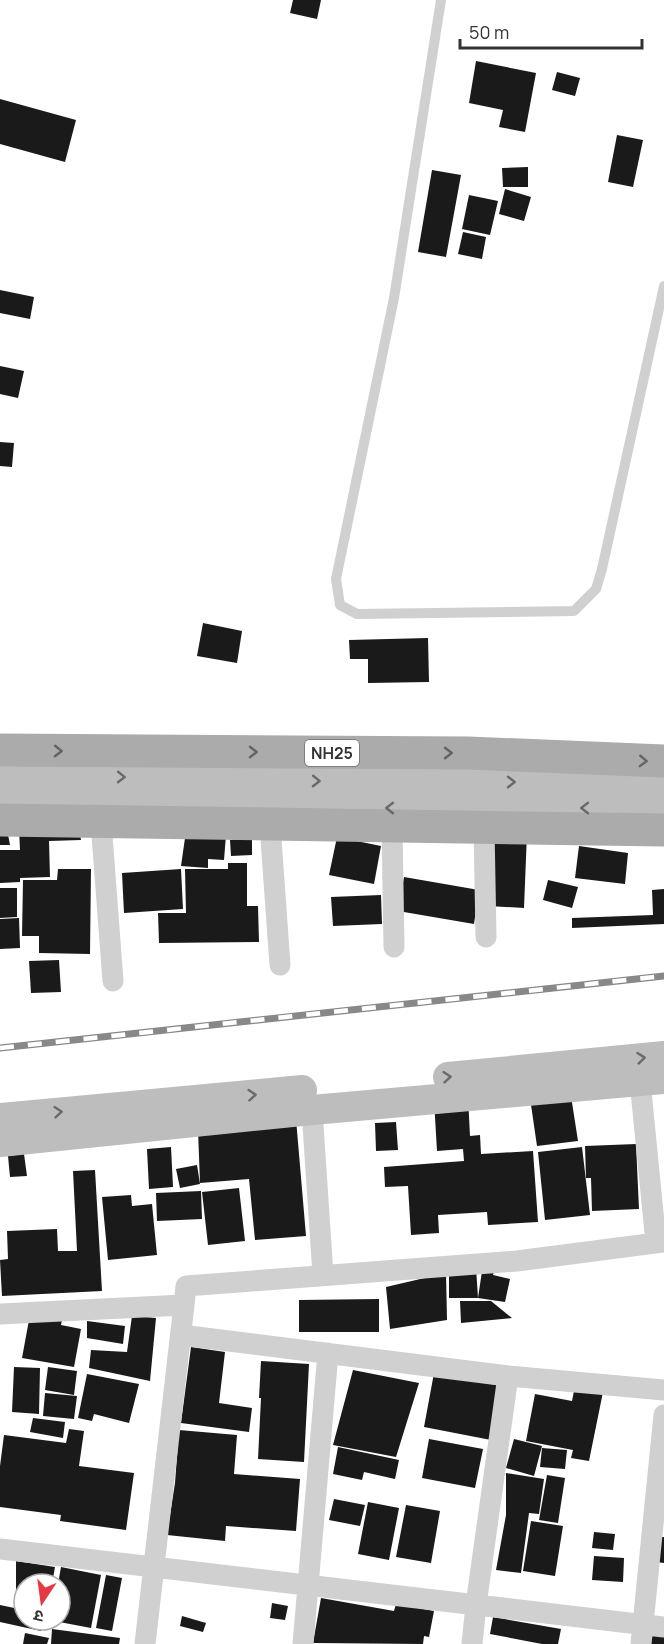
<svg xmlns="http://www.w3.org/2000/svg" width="664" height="1644" viewBox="0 0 664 1644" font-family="Manrope,'Noto Sans Devanagari',sans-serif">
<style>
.building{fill:#1a1a1a}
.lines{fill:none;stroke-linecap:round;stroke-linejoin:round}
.lane{stroke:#d0d0d0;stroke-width:10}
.street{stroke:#d0d0d0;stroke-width:21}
.secondary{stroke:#bdbdbd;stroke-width:30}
.primary{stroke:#ababab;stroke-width:33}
.rail-casing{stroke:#888;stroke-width:7}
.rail{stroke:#fff;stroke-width:4.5;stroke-dasharray:14;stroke-linecap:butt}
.oneway{stroke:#636363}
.oneway2{stroke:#6a6a6a}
.labels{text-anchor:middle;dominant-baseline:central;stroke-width:6;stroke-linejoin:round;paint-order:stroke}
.shield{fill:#fff;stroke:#707070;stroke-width:1.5}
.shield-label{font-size:16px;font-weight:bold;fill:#333}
</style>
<rect width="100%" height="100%" fill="#fff"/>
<path class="building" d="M293 0H321L317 19 290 13Z
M476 61 536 73 525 132 499 127 503 110 469 103Z
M557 72 580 78 575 96 552 90Z
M0 99 76 120 65 162 0 144Z
M617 135 643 140 633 187 608 182Z
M528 167V187H503L502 168Z
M432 170 461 175 446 257 418 252Z
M505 189 531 197 524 221 499 214Z
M469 195 498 201 490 235 462 229Z
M463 232 486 237 482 259 458 254Z
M0 290 34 297 30 319 0 313Z
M0 366 24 371 18 398 0 394Z
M0 442 14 443 12 467 0 466Z
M203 623 242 631 237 663 197 656Z
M428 638 429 682 368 683V659H350L349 640Z
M79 828 81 840 49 841 50 877 20 878V882L0 883V850H20L19 829Z
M0 829H7L10 845H0Z
M186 831 226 835 224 860 208 859V868L181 866Z
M492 832 527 833 524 908 488 906Z
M337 837 381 846 374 884 329 875Z
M252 839V855L231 856 230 840Z
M579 846 628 853 625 884 575 878Z
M228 863H247V906H258L259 942 159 943 158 913H186L185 869H228Z
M58 869H91L90 954 39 953V936H22L23 880H57Z
M181 869 183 909 124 913 122 873Z
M404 877 479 890 474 924 398 911Z
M548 880 578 887 572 908 543 900Z
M0 888H17V917L0 918Z
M664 889V924L572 928V918L653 915 652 890Z
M381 895 382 924 333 926 331 897Z
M19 918 20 948 0 949V919Z
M59 960 61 992 31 993 29 961Z
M571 1096 578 1141 537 1146 530 1098Z
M468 1097 470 1136 480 1135 481 1154 533 1151 538 1222 488 1225 487 1212 438 1215 439 1233 411 1235 408 1186 385 1187 384 1167 464 1161 463 1149 437 1151 434 1100Z
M296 1119 306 1236 255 1240 249 1179 200 1183 198 1130Z
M396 1122 398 1150 376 1151 375 1123Z
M636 1144 639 1209 592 1211 591 1178H586L585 1146Z
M171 1147 173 1187 149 1189 147 1149Z
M582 1147 590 1215 545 1220 538 1152Z
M24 1154 27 1176 10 1177 8 1156Z
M197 1165 200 1184 180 1188 176 1169Z
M95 1170 102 1291 2 1296 0 1260 8 1259 7 1231 57 1229 58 1251H77L73 1171Z
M239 1188 245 1241 208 1245 202 1192Z
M201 1191 202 1219 157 1221 156 1193Z
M131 1195 132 1206 152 1204 157 1255 108 1260 102 1197Z
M496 1266 493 1275 510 1279 505 1302 478 1298H449V1271L476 1267 478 1298 482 1271Z
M446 1273 447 1320 390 1329 386 1287Z
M379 1299V1332H299V1300Z
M460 1301H491L512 1318 461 1323Z
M132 1316 156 1318 150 1381 89 1368 91 1350 127 1352Z
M29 1320H62L61 1325 81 1329 74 1367 22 1358Z
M87 1321 125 1326 123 1344 87 1338Z
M191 1347 225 1352 219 1403 252 1408 249 1432 181 1423Z
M261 1361 309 1364 304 1462 258 1459 261 1398H259Z
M14 1367 40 1368 39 1414 12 1412Z
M48 1367 77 1371 74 1395 45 1390Z
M353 1370 419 1383 396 1457 333 1445Z
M434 1373 501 1386 491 1440 424 1427Z
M87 1374 139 1384 129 1423 94 1414 92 1421 78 1418Z
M575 1386 603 1392 589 1461 571 1458 573 1450 526 1441 535 1394 572 1401Z
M45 1393 77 1396 74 1419 43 1416Z
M33 1418 65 1422 63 1438 30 1432Z
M69 1429 84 1431 79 1466 134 1473 126 1530 60 1521 61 1515 0 1507V1466L4 1435 66 1443Z
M179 1430 237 1435 234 1474 300 1479 296 1531 226 1526 225 1541 167 1535 175 1483Z
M429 1439 483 1449 475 1488 422 1478Z
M514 1439 542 1446 534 1476 506 1468Z
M338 1447 399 1460 395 1479 364 1472 362 1480 333 1474Z
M542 1448 567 1450 565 1469 540 1467Z
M506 1473 544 1479 539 1514 529 1513 521 1573 496 1570 506 1515Z
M547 1475 565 1478 558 1523 539 1520Z
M334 1499 365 1505 360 1526 329 1520Z
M368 1502 399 1508 389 1560 358 1554Z
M406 1505 440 1511 431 1563 396 1557Z
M531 1521 563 1526 555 1576 523 1571Z
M594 1532 615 1534 613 1550 592 1548Z
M659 1537H664V1563L656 1562Z
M594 1556 624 1558 623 1582 592 1580Z
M16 1561 55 1567 52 1584H24V1606L16 1604Z
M61 1567 101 1575 91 1628 54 1621 60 1620V1584H58Z
M106 1575 122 1578 112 1631 96 1628Z
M321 1598 394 1611 396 1604 434 1611 429 1637 424 1636 423 1644 313 1643Z
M272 1603 288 1606 285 1620 270 1618Z
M0 1605 24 1610V1620H43L41 1631 0 1622Z
M182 1616 206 1623 203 1632 180 1626Z
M493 1617 561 1629 558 1644H542L490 1634Z
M52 1629 120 1638 119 1644H51Z
M25 1633 49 1638 47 1644H23Z
M650 1633 664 1634V1644H648Z"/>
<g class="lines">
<path class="lane" d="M441 0 394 298 336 579 340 605 357 614 574 611 596 589 602 569 664 286"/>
<path class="street" d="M101 822 113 981
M270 825 280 965
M392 827 394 947
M484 827 486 937
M640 1081 656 1243
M312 1110 323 1275
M184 1305 186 1286 517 1261 664 1242
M0 1314 184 1305 145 1644
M181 1335 508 1376 476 1605 472 1644
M508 1376 664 1390
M0 1549 664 1627
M303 1644 328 1353
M641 1644 664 1415"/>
<path class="secondary" d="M0 774 367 782 664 783
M0 800 291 808H664
M448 1077 664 1056
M0 1118 302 1090
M0 1142 312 1110 664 1079"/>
<path class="primary" d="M0 750 468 753 664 761
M0 820 664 830"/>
<g class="rail-casing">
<path id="rail" d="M0 1048 664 976"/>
</g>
<use href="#rail" class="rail"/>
</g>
<defs><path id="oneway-chevron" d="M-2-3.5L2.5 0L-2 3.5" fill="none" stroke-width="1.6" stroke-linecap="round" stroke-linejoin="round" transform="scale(1.5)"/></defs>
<g class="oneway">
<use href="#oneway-chevron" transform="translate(58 751) rotate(1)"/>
<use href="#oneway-chevron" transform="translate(253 752)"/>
<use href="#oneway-chevron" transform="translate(448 753)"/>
<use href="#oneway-chevron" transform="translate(643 761) rotate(2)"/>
</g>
<g class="oneway2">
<use href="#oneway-chevron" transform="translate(121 777) rotate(1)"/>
<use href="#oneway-chevron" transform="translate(316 781) rotate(1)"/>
<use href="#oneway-chevron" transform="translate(511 782)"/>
<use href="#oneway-chevron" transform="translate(390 808) rotate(180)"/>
<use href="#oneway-chevron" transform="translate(585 808) rotate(-180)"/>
<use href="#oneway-chevron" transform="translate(641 1058) rotate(-6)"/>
<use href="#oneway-chevron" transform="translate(447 1077) rotate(-5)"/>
<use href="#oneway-chevron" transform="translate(252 1095) rotate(-5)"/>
<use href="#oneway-chevron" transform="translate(58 1112) rotate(-5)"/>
</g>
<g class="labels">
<rect class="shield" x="305" y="740" width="54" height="26" rx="4.5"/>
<g class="shield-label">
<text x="332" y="753">NH25</text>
</g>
</g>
<g transform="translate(42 1602) rotate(193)"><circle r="28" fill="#ffffff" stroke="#adadad" stroke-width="1.5"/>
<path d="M0-4.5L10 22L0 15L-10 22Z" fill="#e63946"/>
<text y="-9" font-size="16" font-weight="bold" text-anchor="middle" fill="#333333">उ</text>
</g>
<path d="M460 39v9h182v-9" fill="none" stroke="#333333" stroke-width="3"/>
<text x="469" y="39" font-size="18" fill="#333333" stroke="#ffffff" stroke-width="4.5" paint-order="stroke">50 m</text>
</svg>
